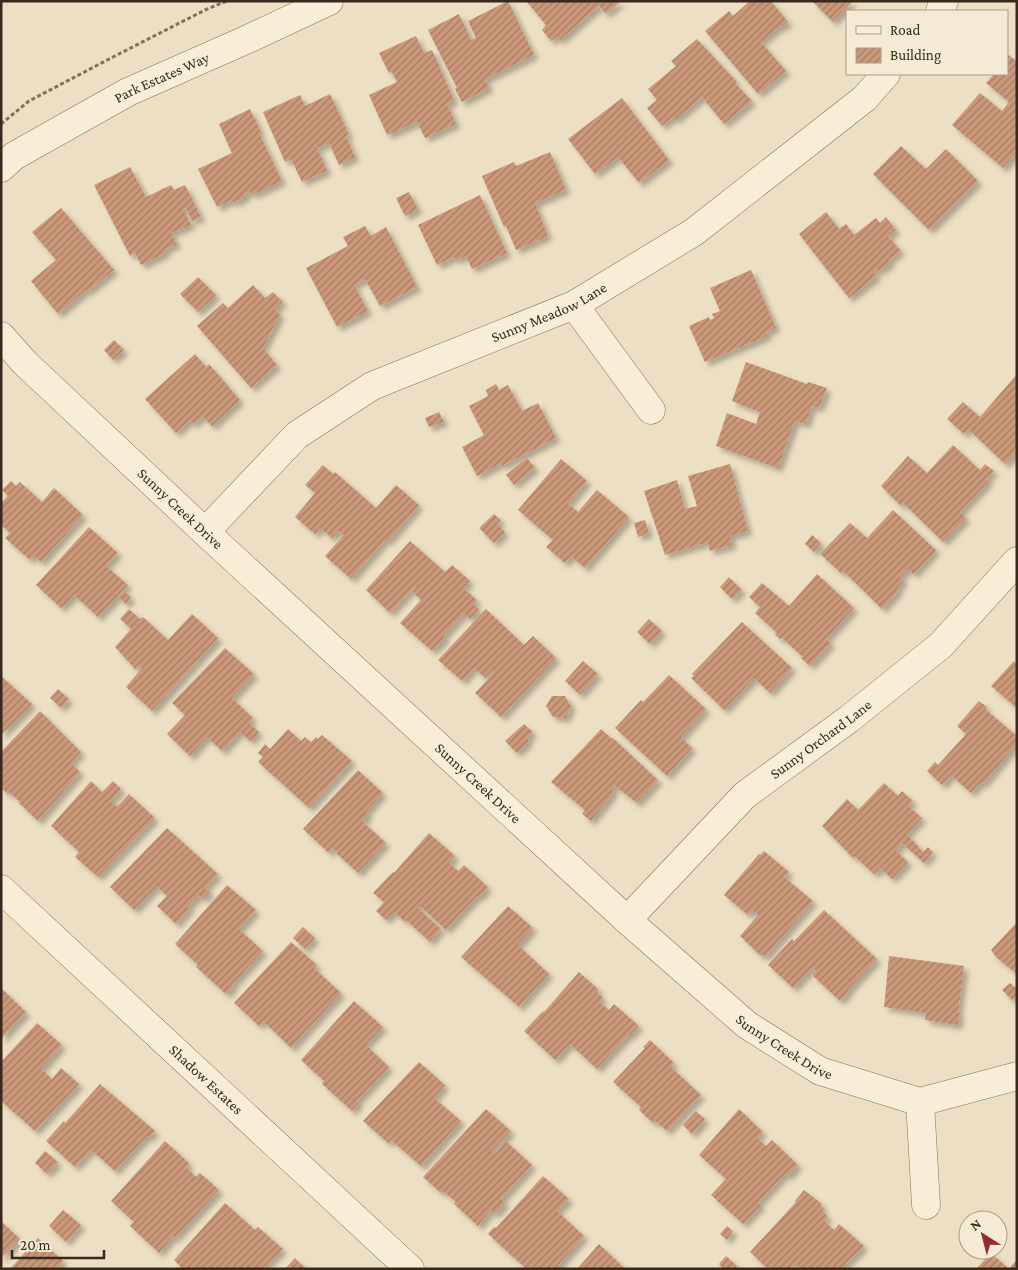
<svg xmlns="http://www.w3.org/2000/svg" width="1018" height="1270" viewBox="0 0 1018 1270" font-family="'Crimson Pro',serif">
<style>
.building{fill:url(#building-hatch);filter:url(#shadow)}
.lines{fill:none;stroke-linecap:round;stroke-linejoin:round}
.minor-casing{stroke:#87705a;stroke-width:29}
.path{stroke:#87705a;stroke-width:3;stroke-dasharray:4 2.5;stroke-linecap:butt}
.minor{stroke:#f8edd6;stroke-width:28}
.labels{text-anchor:middle;dominant-baseline:central;stroke-width:4;stroke-linejoin:round;paint-order:stroke}
.street-label{font-size:15px;fill:#37291e;stroke:#f5ead3}
</style>
<defs>
<pattern id="building-hatch" width="6" height="6" patternUnits="userSpaceOnUse" patternTransform="scale(1.25)"><rect width="6" height="6" fill="#cb987a"/><path d="M-1 1l2-2M0 6l6-6M5 7l2-2" fill="none" stroke="#a67c63"/></pattern>
<filter id="shadow"><feDropShadow dx="4.5" dy="4.5" stdDeviation="2.5" flood-color="#0004"/></filter>
</defs>
<rect width="100%" height="100%" fill="#eddfc3"/>
<path class="building" d="M508 1 534 55 485 79 489 88 462 102 455 89 457 88 428 30 459 14 471 40 476 38 468 21Z
M526 1H621L606 14 599 6 560 40 556 37 551 41 542 30 546 25Z
M750 1H771L788 22 782 27 780 26 761 42 786 71 758 94 705 31 729 11 733 16Z
M812 1H853L833 22Z
M416 36 424 53 432 50 454 100 447 104 456 124 425 138 417 122 387 135 369 95 397 82 392 72 389 73 379 53Z
M697 39 737 82 735 83 752 101 724 124 702 97 675 120 673 117 662 126 647 108 657 100 648 89 676 66 671 61Z
M1009 55 1017 62V155L1015 154 1003 168 952 125 980 93 1002 111 1009 102 986 83 994 74H1007V58Z
M330 94 349 135 346 136 355 157 339 165 329 143 317 148 327 171 302 182 291 159 285 162 263 112 300 95 305 106Z
M622 98 669 160 639 183 618 157 595 174 568 139Z
M250 109 261 132 259 133 282 181 252 195 250 191 244 194 246 197 233 203 232 200 217 207 198 169 232 153 219 124Z
M901 146 926 169 946 149 978 181 929 230 873 174Z
M550 152 566 190 535 203 548 236 516 250 506 226 504 227 482 176 514 162 516 166Z
M130 167 146 197 171 185 174 190 185 185 201 217 192 221 186 208 183 209 191 225 171 233 177 244 164 250 166 253 141 265 135 253 130 256 94 185Z
M409 192 418 209 405 216 396 198Z
M480 195 507 253 472 269 466 256 456 260 454 257 437 265 418 225Z
M61 208 114 270 87 292 86 290 58 314 31 281 56 260 32 232Z
M826 212 839 229 846 224 854 235 876 218 880 223 886 217 896 230 888 236 901 251 889 260 890 263 879 271 877 269 874 272 877 276 849 298 799 234Z
M365 226 371 236 386 227 417 287 380 306 365 279 354 285 368 311 337 327 306 268 348 246 343 237Z
M751 270 776 328 766 332 767 336 705 362 689 326 709 317 710 320 714 318 712 314 720 311 710 288Z
M198 277 216 295 198 312 180 294Z
M253 285 265 298 273 292 283 302 275 309 280 315 263 348 277 365 251 388 197 326 223 303 228 308Z
M114 340 124 350 113 360 104 350Z
M195 354 206 367 209 364 240 400 212 426 202 416 194 424 190 420 176 433 145 399Z
M746 362 807 384 808 382 827 388 819 408 812 406 806 424 795 421 778 468 716 446 727 413 756 424 760 412 732 401Z
M1017 374V451L1005 464 968 429 964 434 947 419 963 402 980 417Z
M496 384 499 390 508 385 522 411 538 403 556 438 502 466 501 463 477 476 462 447 484 435 469 406 488 396 486 390Z
M439 412 444 422 429 427 425 418Z
M953 445 980 470 985 464 994 471 986 479 989 481 960 512 966 518 943 542 903 503 901 506 881 486 908 456 927 473Z
M527 458 535 468 514 485 506 475Z
M561 459 587 481 568 504 578 512 597 490 629 517 585 568 571 556 565 563 546 547 553 540 518 510Z
M730 464 748 531 730 536 732 545 710 551 708 542 665 555 644 491 677 480 685 509 697 506 688 476Z
M323 465 333 474 335 472 376 508 396 485 419 505 388 541 386 539 351 579 325 556 344 535 338 531 332 538 320 528 315 534 295 517 315 493 305 485Z
M11 481 16 486 20 482 42 502 54 488 83 515 41 562 34 556 30 560 5 538 10 533 1 525V503L8 496 2 490Z
M893 510 936 550 914 574 908 569 900 577 904 581 897 588 899 590 882 609 843 571 842 574 820 554 850 523 867 538Z
M494 514 501 520 497 524 505 532 494 543 479 528Z
M645 520 649 533 638 537 634 523Z
M89 527 118 553 106 566 128 585 98 617 74 595 61 608 36 585Z
M812 535 821 543 814 552 805 544Z
M410 541 445 572 452 565 470 581 463 588 477 600 473 604 479 609 470 619 464 613 443 636 445 638 432 651 400 623 421 600 412 591 416 587 415 586 390 613 366 590Z
M817 574 854 608 826 639 831 643 810 666 801 658 803 657 782 638 780 639 775 635 777 633 755 613 760 607 749 597 762 583 789 606Z
M729 577 742 590 732 599 720 587Z
M124 591 131 597 126 604 118 597Z
M129 609 140 619 143 617 168 640 192 614 218 638 152 711 126 687 142 668 139 665 135 669 115 647 131 629 120 619Z
M486 609 524 645 533 636 556 658 501 717 475 693 494 673 492 671 485 678 474 668 462 681 438 660Z
M649 619 662 631 650 644 637 632Z
M742 622 792 668 770 693 754 678 724 710 691 678 694 676 692 674Z
M225 648 254 674 232 698 253 718 249 723 259 732 250 741 240 732 222 751 207 737 190 756 167 734 185 715 172 703Z
M583 661 598 674 580 695 565 681Z
M1014 661 1017 664V708L991 686Z
M669 675 706 709 681 737 692 748 667 776 615 728 641 700 643 702Z
M1 676 32 704 1 735Z
M58 689 69 699 61 708 50 698Z
M552 696H565L571 706 566 718 553 717 546 706Z
M979 701 987 707 985 709 1017 736V743L983 784 981 782 971 793 951 775 942 785 927 771 935 762 938 765 966 734 957 726Z
M40 711 81 752 71 763 80 772 38 821 19 803 20 802 9 792 8 794 1 788V752Z
M524 724 533 732 527 738 529 741 517 753 505 741Z
M288 729 301 741 305 737 311 742 316 737 318 739 322 735 352 761 309 808 258 762 263 757 258 753 265 744 270 749Z
M601 729 612 739 613 738 658 780 637 803 615 786 612 790 614 792 591 821 582 814 585 810 551 782Z
M358 770 383 793 366 812 369 814 362 821 386 843 358 873 336 853 337 852 333 848 329 853 303 829Z
M91 781 102 792 113 781 121 789 111 801 117 807 129 794 155 818 98 877 75 857 79 852 51 826Z
M884 783 898 796 902 791 913 801 908 806 922 818 907 834 923 852 928 847 933 852 924 863 902 843 896 851 908 862 892 879 880 868 874 874 854 856 853 858 822 826 847 799 858 810Z
M167 828 218 874 205 888 210 892 203 899 199 895 188 906 190 908 176 924 157 906 167 896 157 886 134 910 110 887Z
M429 833 455 856 449 863 458 871 464 865 488 887 478 898 477 896 446 930 420 906 418 908 441 929 430 942 406 920 405 922 394 912 386 920 376 911 384 902 373 893 393 872 394 873Z
M764 851 789 872 784 877 813 901 765 957 762 954 761 956 740 936 758 915 753 910 748 915 724 895 759 854 760 855Z
M227 885 256 910 239 929 263 951 232 985 233 987 226 994 196 967 198 965 175 944Z
M508 906 533 928 518 945 549 974 519 1007 461 957Z
M824 910 877 959 847 991 848 992 840 1001 812 975 816 971 813 967 793 988 768 965 792 939 794 941Z
M1017 922V974L996 957 991 950Z
M303 927 315 938 305 949 293 938Z
M291 942 317 965 314 968 341 993 291 1048 263 1021 259 1026 234 1003Z
M889 956 964 966 958 1013H960L958 1025 925 1020 926 1013 884 1007Z
M579 972 599 990 597 992 603 998 599 1002 609 1010 614 1004 639 1026 629 1036 628 1035 597 1069 570 1044 555 1060 524 1031 543 1011 544 1012Z
M1010 983 1017 989V995L1012 1000 1002 990Z
M1 988 26 1012 1 1039Z
M354 1001 383 1027 366 1045 389 1067 357 1101 359 1103 352 1111 322 1084 324 1081 301 1060Z
M37 1023 62 1045 41 1069 52 1079 61 1068 79 1084 35 1131 1 1101V1062Z
M650 1040 674 1063 671 1067 701 1095 667 1131 655 1121 653 1123 639 1110 641 1107 613 1082 645 1048 643 1047Z
M419 1062 445 1085 434 1098 461 1121 421 1166 391 1140 388 1143 363 1121Z
M100 1084 155 1131 149 1138 147 1136 115 1171 91 1150 75 1167 46 1141 64 1121 65 1123Z
M486 1109 511 1131 492 1151 495 1154 506 1141 532 1165 501 1199 505 1203 495 1214 491 1210 478 1226 454 1204 456 1202 443 1191 441 1193 423 1177Z
M739 1109 763 1132 757 1138 766 1146 772 1140 798 1165 788 1176 785 1174 758 1203 761 1205 743 1224 711 1195 726 1179 699 1155Z
M696 1111 705 1119 692 1134 683 1125Z
M165 1141 189 1163 186 1167 196 1177 200 1173 219 1190 175 1238 173 1236 159 1253 130 1226 134 1222 111 1201Z
M45 1151 58 1162 47 1174 35 1163Z
M543 1176 569 1199 557 1211 584 1236 555 1269H526L513 1256V1257L488 1234 494 1227 496 1228Z
M804 1190 822 1204 820 1205 824 1209 822 1211 828 1217 824 1221 834 1230 839 1224 864 1246 840 1269H801L795 1263 790 1269H768L750 1252 796 1202 795 1201Z
M225 1203 255 1230 258 1227 283 1249 262 1269H183L174 1260Z
M63 1210 81 1225 66 1242 49 1226Z
M1 1221 20 1239 1 1258Z
M727 1226 733 1231 727 1240 720 1234Z
M38 1238 63 1261 57 1269H10Z
M599 1244 618 1262 625 1269H577Z
M991 1253 1009 1269 1017 1259V1269H976Z
M726 1256 737 1266 734 1269H723L719 1264Z
M295 1258 306 1269H285Z"/>
<g class="lines">
<g class="minor-casing">
<g id="minor">
<path d="M940 11 944 1"/>
<path id="s1" d="M1 168 14 156 128 92 248 39 329 1"/>
<path d="M574 305 651 410"/>
<path id="s2" d="M1 336 25 363 205 532 627 920 747 1025 820 1071 920 1102 1017 1076"/>
<path id="s3" d="M205 532 297 435 372 386 574 305 694 232 865 98 886 74"/>
<path id="s4" d="M1 889 410 1269"/>
<path id="s5" d="M627 920 745 795 849 719 941 645 1017 561"/>
<path d="M920 1102 926 1205"/>
</g>
</g>
<path class="path" d="M1 124 29 101 113 57 205 10 227 1"/>
<use href="#minor" class="minor"/>
</g>
<g class="labels">
<g class="street-label">
<text stroke="none"><textPath href="#s1" startOffset="185">Park Estates Way</textPath></text>
<text stroke="none"><textPath href="#s3" startOffset="415">Sunny Meadow Lane</textPath></text>
<text stroke="none"><textPath href="#s2" startOffset="249">Sunny Creek Drive</textPath></text>
<text stroke="none"><textPath href="#s5" startOffset="266">Sunny Orchard Lane</textPath></text>
<text stroke="none"><textPath href="#s2" startOffset="654">Sunny Creek Drive</textPath></text>
<text stroke="none"><textPath href="#s2" startOffset="1059">Sunny Creek Drive</textPath></text>
<text stroke="none"><textPath href="#s4" startOffset="280">Shadow Estates</textPath></text>
</g>
</g>
<rect width="1018" height="1270" fill="none" stroke="#37291e" stroke-width="5"/>
<rect x="846" y="10" width="162" height="65" fill="#f5ead3" stroke="#a99d8b"/>
<rect x="856" y="26" width="25" height="8" fill="#f8edd6" stroke="#a99d8b"/>
<text x="890" y="35" font-size="15" fill="#37291e">Road</text>
<rect x="856" y="48" width="25" height="15" fill="url(#building-hatch)" stroke="#a99d8b"/>
<text x="890" y="60" font-size="15" fill="#37291e">Building</text>
<g transform="translate(983 1235) rotate(324)"><circle r="24" fill="#f5ead3" stroke="#a99d8b"/>
<path d="M0-4L9 19L0 12L-9 19Z" fill="#952b30"/>
<text y="-8" font-size="14" font-weight="bold" text-anchor="middle" fill="#37291e">N</text>
</g>
<path d="M12 1250v8h92v-8" fill="none" stroke="#37291e" stroke-width="2.5"/>
<text x="20" y="1250" font-size="15" fill="#37291e" stroke="#f5ead3" stroke-width="4" paint-order="stroke">20 m</text>
</svg>
